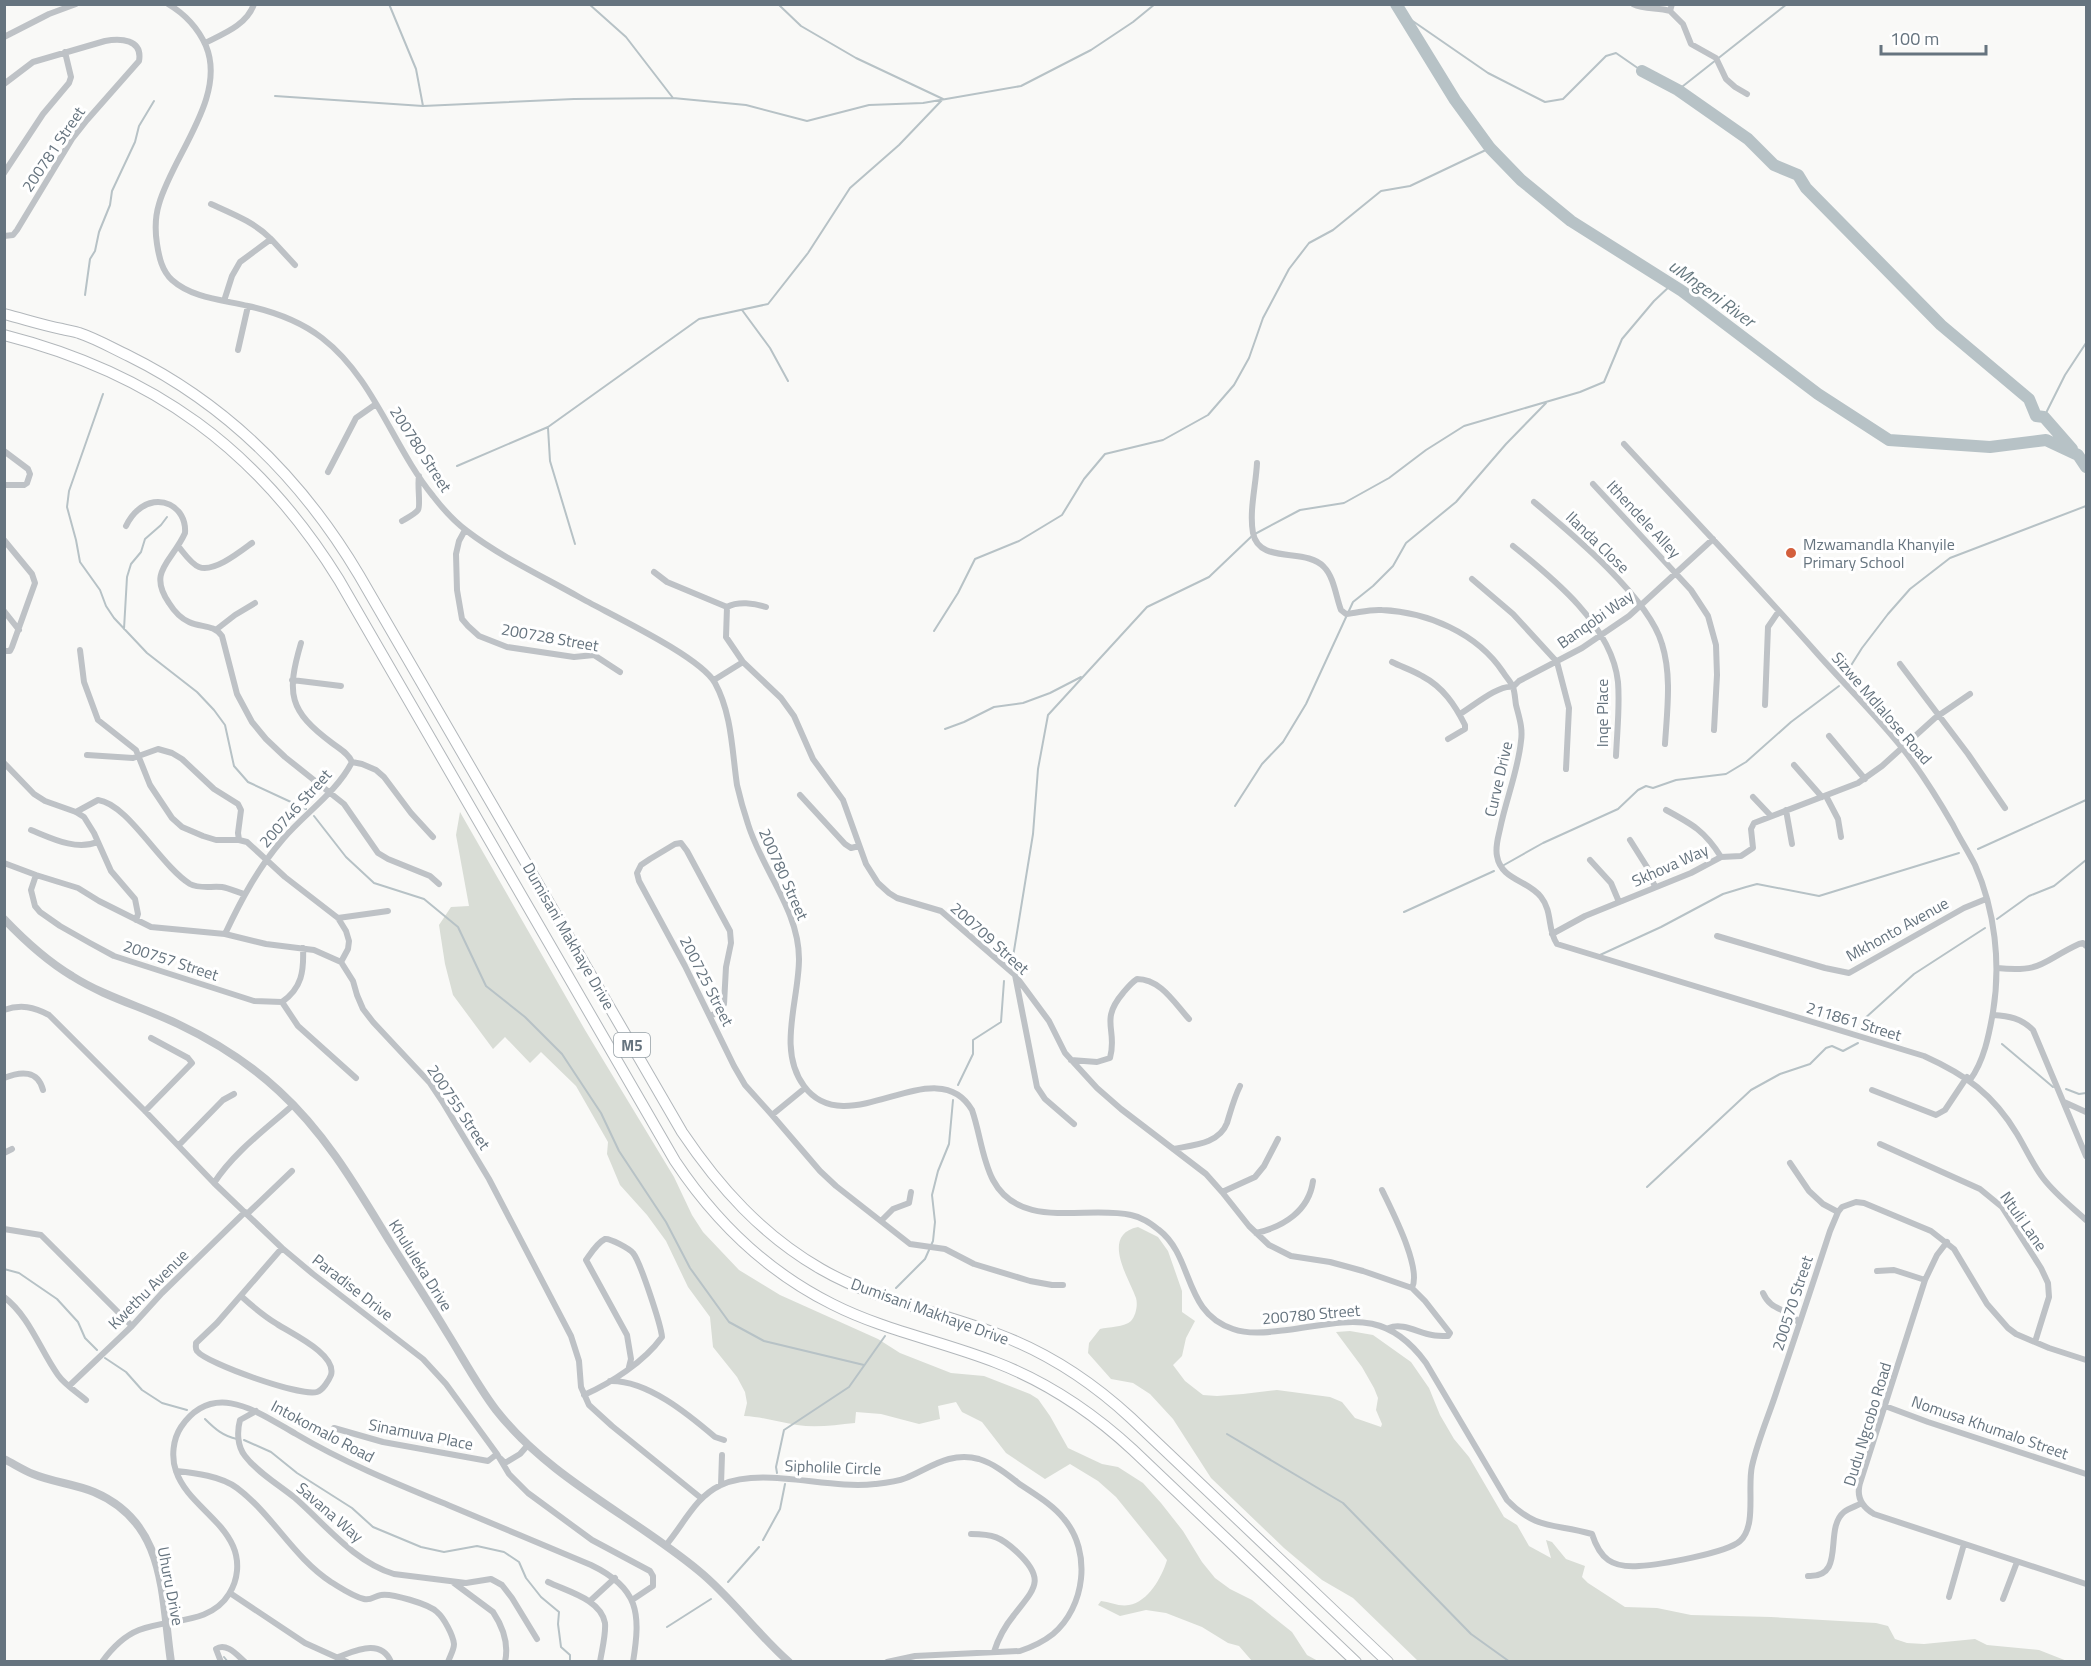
<svg xmlns="http://www.w3.org/2000/svg" width="2091" height="1666" viewBox="0 0 2091 1666" font-family="'Titillium Web',sans-serif">
<style>
.green{fill:#d9ddd6}
.lines{fill:none;stroke-linecap:round;stroke-linejoin:round}
.stream{stroke:#b7c2c6;stroke-width:2}
.river{stroke:#b7c2c6;stroke-width:12}
.primary-casing{stroke:#b2b7bb;stroke-width:12}
.minor{stroke:#bec2c6;stroke-width:6}
.tertiary{stroke:#bec2c6;stroke-width:8}
.primary{stroke:#fff;stroke-width:10}
.poi-dot{fill:#d35f3c;stroke:#fff;stroke-width:2}
.labels{text-anchor:middle;dominant-baseline:central;stroke-width:6;stroke-linejoin:round;paint-order:stroke}
.shield{fill:#fff;stroke:#949ea5;stroke-width:1.5}
.shield-label{font-size:15px;font-weight:bold;fill:#66747f}
.street-label{font-size:16px;fill:#66747f;stroke:#fff}
.poi-label{font-size:16px;fill:#66747f;stroke:#fff;text-anchor:start}
.water-label{font-size:18px;font-style:italic;fill:#677980;stroke:#fff}
</style>
<rect width="100%" height="100%" fill="#f9f9f7"/>
<path class="green" d="M460 812 585 1030 674 1177 692 1215 703 1232 739 1270 780 1295 878 1339 900 1353 951 1373 984 1376 1030 1394 1038 1399 1050 1416 1068 1448 1102 1464 1118 1467 1143 1483 1161 1503 1183 1531 1202 1562 1215 1578 1230 1589 1252 1600 1292 1632 1307 1655 1318 1661H1252L1239 1646 1228 1643 1202 1627 1166 1613 1146 1610 1120 1616 1098 1605 1101 1601C1110 1602 1120 1607 1129 1605 1148 1602 1162 1577 1167 1560L1116 1497 1098 1481 1070 1464 1045 1479 1006 1453 982 1422 962 1412 956 1402 938 1406 940 1419 919 1424 881 1414 856 1412 855 1423C835 1425 816 1428 797 1425 778 1422 764 1417 744 1416L747 1403 745 1392 737 1377 713 1347 710 1317 688 1287 666 1241 647 1215 620 1185 607 1154 608 1142 576 1086 541 1052 530 1063 505 1037 493 1049 453 995 445 964 439 925 451 907 469 906 456 835Z
M1138 1227 1158 1237 1168 1251 1182 1291V1312L1195 1321 1186 1338 1182 1356 1173 1365 1185 1381 1203 1395 1217 1396 1243 1394 1277 1390 1330 1397 1342 1402 1355 1418 1381 1427 1382 1424 1376 1410 1378 1398 1374 1388 1362 1367 1336 1332 1350 1331 1373 1335 1411 1362 1429 1388 1440 1415 1454 1439 1469 1457 1504 1517 1517 1525 1529 1546 1551 1558 1546 1540 1552 1542 1566 1559 1585 1566 1582 1577 1588 1583 1625 1607 1657 1608 1691 1615 1771 1617 1876 1623 1888 1626 1895 1639 1907 1643 1924 1644 1975 1639 1987 1645 2039 1650 2067 1661H1418L1353 1598 1322 1580 1284 1548 1211 1478 1173 1419 1150 1394 1133 1383 1111 1379 1088 1353 1089 1343 1100 1329C1108 1327 1125 1327 1131 1321 1136 1315 1138 1305 1136 1298 1129 1278 1100 1235 1138 1227Z"/>
<g class="lines">
<path class="stream" d="M389 4 416 69 423 106
M589 4 626 37 673 98
M1404 15 1488 73 1545 102 1563 99 1606 56 1616 53 1642 71
M1678 90 1787 4
M275 96 423 106 574 99 673 98 746 105 807 121 869 105 923 103 1021 86 1091 50 1133 22 1155 4
M85 295 90 259 95 251 99 232 110 205 112 191 135 142 139 126 154 101
M742 310 770 348 788 381
M103 394 69 491 67 507 76 540 80 562 100 590 106 606 114 618 147 653 197 692 214 710 225 725 234 766 248 782 306 809
M2044 417 2065 375 2086 343
M548 428 550 461 575 544
M457 466 548 427 699 319 768 304 808 253 850 188 899 145 943 99 856 58 801 26 778 4
M124 629 127 577 131 564 141 552 145 539 161 525 167 517
M934 631 958 593 975 559 1019 541 1062 515 1084 479 1105 454 1163 440 1208 415 1234 385 1249 358 1263 318 1289 269 1309 243 1333 230 1381 191 1410 186 1490 148
M1845 675 1862 648 1888 614 1910 589 1950 558 2086 506
M945 729 964 722 994 707 1023 703 1050 693 1081 677
M1235 806 1262 764 1283 742 1306 704 1353 602 1373 586 1393 566 1406 543 1456 502 1506 444 1546 403
M314 816 346 857 374 883 424 899 458 927 486 986 525 1017 562 1054 601 1113 619 1151 666 1222 690 1268 729 1322 764 1341 864 1365
M1978 849 2086 800
M1504 865 1543 843 1618 809 1638 790 1646 786 1653 788 1676 780 1726 774 1746 762 1791 722 1839 686
M1404 912 1494 871
M1997 919 2029 896 2054 886 2086 860
M1600 955 1661 927 1723 894 1746 887 1757 884 1819 896 1959 853
M1012 963 1033 834 1038 769 1048 715 1147 607 1209 577 1253 535 1300 510 1344 503 1389 478 1426 450 1464 426 1580 392 1604 382 1622 339 1654 301 1671 285
M1861 1029 1863 1020 1914 974 1985 928
M2002 1044 2053 1087
M958 1085 973 1054V1040L1001 1022 1004 981
M2066 1089 2079 1094 2086 1093
M1647 1187 1751 1090 1780 1074 1810 1064 1826 1048 1832 1046 1843 1051 1858 1043
M4 1269 19 1273 57 1299 78 1322 85 1338 97 1350
M896 1288 925 1259 933 1241 935 1222 932 1195 938 1171 949 1144 953 1100
M105 1358 126 1372 142 1390 162 1403 187 1410
M205 1419C215 1429 223 1436 237 1439
M1227 1434 1343 1503 1471 1634 1510 1662
M244 1440 271 1452 297 1473 352 1508 373 1527 421 1547 444 1552 477 1546 504 1552 519 1562 526 1578 541 1597 559 1612 558 1624 561 1647 570 1655V1662
M777 1473 776 1467 784 1430 849 1387 885 1336
M763 1540 780 1509 785 1484
M728 1582 759 1547
M667 1627 711 1599
M224 1657 228 1662"/>
<path class="river" d="M1396 4 1455 100 1490 148 1521 180 1571 221 1682 291 1818 394 1889 440 1990 447 2046 440 2078 455 2086 467
M1642 71 1678 90 1748 139 1774 165 1798 175 1806 188 1941 325 2029 399 2036 416 2044 417 2072 449"/>
<g class="primary-casing">
<path id="primary" d="M4 314C24 319 42 325 62 329 68 331 74 331 79 333 97 339 112 348 129 356 228 405 303 481 359 575L682 1132C719 1187 762 1235 821 1269 876 1301 941 1312 1000 1335 1050 1354 1092 1382 1131 1418L1388 1662
M4 335C153 373 258 449 339 580L675 1161C715 1221 766 1271 832 1304 883 1330 941 1341 995 1362 1047 1382 1092 1412 1133 1450L1356 1662"/>
</g>
<path class="minor" d="M168 4C185 14 198 28 206 46 227 97 173 155 159 204 155 217 155 231 157 244 159 257 162 271 172 280 192 298 223 300 248 306 275 312 300 321 322 338 374 378 393 447 433 496 443 509 455 522 467 531 501 557 542 576 579 597 609 614 700 656 715 683 732 714 732 751 737 785 740 798 744 812 748 824 762 870 799 910 799 959 799 1000 777 1050 804 1086 847 1145 936 1048 972 1110 980 1133 982 1159 993 1180 1020 1231 1087 1205 1131 1215 1142 1217 1151 1224 1159 1230 1194 1257 1183 1313 1233 1329 1250 1335 1269 1332 1287 1330 1347 1322 1385 1307 1426 1363L1507 1500C1537 1531 1555 1523 1592 1534 1600 1559 1612 1568 1639 1566 1659 1565 1727 1553 1740 1541 1757 1526 1747 1487 1752 1466 1758 1439 1770 1413 1778 1387 1796 1335 1813 1283 1830 1231L1838 1212 1842 1207 1856 1202 1864 1203 1931 1231 1954 1249 1987 1304 2008 1328 2016 1334 2049 1348 2086 1360
M1633 4C1645 10 1658 7 1670 11
M1672 4 1670 11 1683 24 1691 44 1716 58 1726 79 1735 87 1747 94
M4 37 49 14 76 4
M205 43C223 34 247 25 254 4
M4 84 33 62 105 41C120 38 143 39 139 61L87 120 72 139 17 230 13 235 4 236
M4 173 43 114 69 83 71 77 65 52
M211 204C233 214 254 222 271 239L240 262 232 276 224 301
M271 239 295 265
M238 350 248 306
M1624 444C1688 513 1753 581 1815 651 1844 684 1876 715 1903 749 1922 773 1938 799 1953 825 1960 839 1968 851 1975 865 1995 910 2001 964 1993 1012 1989 1035 1984 1061 1970 1080
M4 451 28 469 30 474 27 483 24 485H4
M1257 463C1256 485 1249 511 1253 533 1259 565 1306 547 1324 567 1334 577 1336 597 1341 610L1346 614C1358 613 1369 609 1382 610 1427 612 1477 633 1503 672 1506 677 1511 682 1513 687 1515 693 1515 699 1516 705 1519 717 1523 728 1521 741 1518 771 1506 799 1500 829 1498 838 1495 847 1497 856 1501 880 1528 880 1541 897 1553 912 1547 930 1557 944L1924 1056C1966 1075 1993 1094 2017 1134 2026 1149 2033 1165 2043 1178 2055 1194 2072 1207 2086 1220
M328 472 356 418 376 404
M1593 484 1691 590 1708 616 1716 645 1717 675 1714 730
M1534 502C1571 533 1649 598 1662 644 1672 676 1667 711 1665 744
M402 521C407 518 415 514 418 510 421 506 417 484 419 476
M126 526C129 520 133 514 138 510 158 492 187 506 185 533 172 562 147 571 169 603 174 611 180 618 189 622 202 628 213 624 222 636L237 694 252 722 266 739 285 757 344 804 378 853 388 859 430 876 439 884
M465 530 459 541 456 554 457 590 462 619 468 626 479 636 507 647 574 657 594 655 620 672
M4 540 32 574 35 583 12 647 10 651H4
M178 546C184 553 191 564 199 567 214 573 241 551 252 543
M1513 546C1554 579 1612 626 1618 682 1620 707 1617 732 1616 756
M654 572 667 582 727 607
M1472 579 1513 614 1557 662 1569 708 1566 769
M4 611 19 630
M217 629 235 615 255 603
M80 650 84 682 98 720 136 750 150 785 172 818 182 827 203 836 216 840H239L247 842 285 877 338 918 346 931 349 941 348 949 341 962
M743 662 726 637 727 607C738 601 754 603 766 607
M1392 662C1402 667 1412 670 1422 676 1443 687 1455 705 1465 725V729L1448 739
M1900 664 1968 754 2005 808
M292 680 341 686
M714 680 743 662 781 698 794 716 813 759 843 800 866 864 878 883 889 893 897 898 941 911 1015 975 1049 1021 1065 1053 1097 1088 1121 1109 1206 1174 1222 1192 1249 1226 1269 1245 1291 1256 1330 1262 1363 1271 1412 1288 1425 1301 1450 1333 1448 1336C1443 1336 1437 1336 1432 1335 1419 1333 1402 1322 1389 1328
M1765 705 1768 627 1779 611
M1460 714C1472 707 1499 684 1513 687L1519 681 1582 648 1629 616 1713 539
M1829 736 1865 779
M87 755 133 758 158 749 172 753 182 759 214 789 238 804 241 810 238 833 239 840
M352 762 362 764 376 770 384 777 411 813 433 837
M4 763 34 794 45 801 76 812 84 817 94 833 111 871 135 899 138 914 136 920
M1794 765 1822 797
M800 795 845 844 851 848 859 846
M1826 796 1838 819 1841 837
M1753 797 1771 816
M1666 810C1692 824 1705 831 1721 857
M1786 810 1792 844
M76 812 98 800C128 804 160 865 190 884 199 889 211 886 222 887 229 888 237 892 244 894
M31 830C51 838 76 851 97 842
M1630 840 1647 867 1655 887
M1590 860 1611 883 1619 902
M4 863 36 875 78 888 99 901 151 927 225 934 266 944 314 950 341 962 353 981 357 995 363 1009 373 1022 430 1083 442 1101 489 1179 571 1336 579 1361 581 1387 589 1405 612 1426 701 1498
M36 875 31 890 35 906 40 912 60 926 90 943 114 956 254 1001 282 1002C302 988 304 971 303 948
M338 918 388 911
M225 934C241 900 258 868 283 839 305 813 336 793 352 762 348 753 340 749 332 743 289 711 286 694 301 643
M1552 934 1585 916 1691 873 1721 857 1741 856 1753 848 1751 829 1754 823 1858 783 1882 766 1935 718 1970 694
M1717 936 1825 968 1849 973 1964 908 1986 899
M1997 968C2043 973 2042 961 2079 944L2083 943 2086 946
M1015 975 1037 1087 1045 1099 1074 1124
M282 1002 298 1026 356 1078
M4 1010C21 1004 34 1007 49 1015L145 1111 214 1183 282 1248 313 1274 423 1359 446 1384 497 1454 509 1474 528 1493 592 1540 650 1571 653 1576V1586L632 1600
M1993 1015C2009 1016 2021 1018 2033 1030L2086 1156
M710 1016 719 1012 724 1004 726 967 731 943 730 931 687 851 681 843 675 844 650 859 641 865 637 873 639 881 685 966 734 1066 745 1085 772 1115 805 1088
M1071 1060 1097 1062 1110 1058C1118 1030 1099 1021 1123 993 1128 987 1131 983 1137 979 1161 979 1175 1004 1189 1019
M4 1078C21 1071 38 1070 43 1090
M1872 1090 1936 1115 1945 1110 1967 1077
M2064 1102 2086 1112
M145 1111 192 1063 188 1058 151 1038
M772 1115 820 1171 836 1186 910 1244 945 1249 974 1264 1030 1281 1052 1285H1063
M1880 1144 1980 1189 2002 1207 2041 1268 2048 1283 2049 1297 2035 1342
M179 1145 223 1100 234 1094
M1173 1149C1193 1145 1219 1144 1227 1123 1231 1110 1234 1098 1240 1086
M4 1153 12 1149
M1790 1163 1809 1191 1823 1204 1838 1212
M214 1183C234 1152 266 1129 293 1105
M1382 1190C1392 1211 1422 1268 1412 1288
M1222 1192 1255 1177 1264 1166 1278 1139
M247 1214 292 1171
M881 1221 893 1209 909 1203 911 1192
M4 1229 41 1235 132 1326
M1256 1233C1283 1227 1309 1211 1313 1181
M1947 1242 1937 1255 1925 1280 1860 1483C1856 1497 1862 1507 1874 1514L2086 1584
M1877 1271 1894 1270 1925 1280
M1763 1293C1771 1312 1788 1307 1799 1323
M241 1296C252 1306 264 1316 277 1324 290 1333 337 1354 331 1375 329 1380 323 1390 317 1392 302 1397 207 1364 197 1351 195 1348 196 1347 196 1343L217 1323 282 1248
M4 1297C30 1317 40 1350 58 1375 65 1385 77 1392 86 1400
M610 1381C647 1380 688 1414 715 1437L724 1440
M69 1386 132 1326 162 1293 245 1212
M584 1395C611 1383 644 1362 662 1337 661 1325 640 1261 633 1253 630 1249 610 1238 605 1239 597 1243 591 1253 586 1260L627 1335 631 1359 629 1367
M1885 1406 1928 1422 2086 1474
M256 1411 240 1420C237 1431 237 1446 245 1456 257 1472 279 1485 295 1498 326 1525 353 1561 394 1574L466 1583 491 1579 502 1585 512 1598 537 1639
M334 1428 383 1442 488 1461 497 1454
M501 1459 505 1463 520 1454 527 1446
M176 1471C195 1473 221 1476 237 1488 273 1515 293 1557 331 1582 341 1588 352 1596 364 1599 371 1601 374 1596 381 1595 391 1593 429 1604 437 1612 444 1618 453 1635 454 1644 454 1650 450 1656 448 1662
M721 1485 722 1455
M971 1534C993 1534 1001 1537 1017 1552 1047 1580 1034 1589 1014 1615 1005 1626 998 1639 994 1652
M666 1545C684 1524 695 1497 721 1485 763 1466 828 1490 875 1484 885 1483 896 1482 906 1478 930 1468 950 1451 979 1459 995 1464 1008 1475 1021 1485 1036 1495 1053 1505 1064 1519 1092 1552 1085 1607 1053 1634 1043 1642 1032 1647 1020 1651L915 1656 887 1662
M1808 1576C1847 1578 1823 1529 1844 1512 1849 1508 1857 1506 1862 1503
M548 1582C566 1591 601 1599 605 1623 606 1635 602 1649 600 1662
M454 1583 493 1612C503 1627 509 1644 505 1662
M230 1593 305 1643 347 1662
M1949 1597 1964 1544
M2003 1599 2017 1562
M590 1601 615 1578
M338 1657C355 1651 381 1638 391 1662
M102 1662C112 1648 124 1636 139 1630 169 1618 210 1625 229 1594 238 1580 240 1562 233 1546 220 1517 186 1501 176 1471 171 1457 173 1439 181 1427 214 1379 259 1413 296 1434 345 1463 397 1484 448 1505 496 1525 543 1545 591 1565 639 1588 641 1613 633 1662
M221 1662 216 1649C226 1642 237 1655 245 1662"/>
<path class="tertiary" d="M4 919C25 941 47 961 72 976 105 997 143 1007 178 1024 214 1041 250 1064 279 1091 326 1134 357 1188 390 1242 409 1272 428 1301 446 1331 463 1358 477 1385 496 1410 550 1479 633 1516 699 1571 732 1598 757 1634 789 1662
M4 1459C14 1464 23 1470 33 1474 52 1482 75 1484 94 1492 167 1523 161 1595 171 1662"/>
<use href="#primary" class="primary"/>
</g>
<circle class="poi-dot" cx="1791" cy="553" r="6"/>
<g class="labels">
<rect class="shield" x="614" y="1033" width="36" height="24" rx="4.5"/>
<g class="shield-label">
<text x="632" y="1045">M5</text>
</g>
<g class="street-label">
<text transform="translate(53 149) rotate(-56)">200781 Street</text>
<text transform="translate(421 449) rotate(57)">200780 Street</text>
<text transform="translate(1644 519) rotate(47)">Ithendele Alley</text>
<text transform="translate(1598 542) rotate(44)">Ilanda Close</text>
<text transform="translate(1595 619) rotate(-35)">Banqobi Way</text>
<text transform="translate(550 637) rotate(10)">200728 Street</text>
<text transform="translate(1882 708) rotate(49)">Sizwe Mdlalose Road</text>
<text transform="translate(1602 713) rotate(-90)">Inqe Place</text>
<text transform="translate(1498 779) rotate(-77)">Curve Drive</text>
<text transform="translate(295 808) rotate(-48)">200746 Street</text>
<text transform="translate(1670 865) rotate(-24)">Skhova Way</text>
<text transform="translate(784 874) rotate(66)">200780 Street</text>
<text transform="translate(1897 929) rotate(-29)">Mkhonto Avenue</text>
<text transform="translate(569 936) rotate(60)">Dumisani Makhaye Drive</text>
<text transform="translate(990 938) rotate(42)">200709 Street</text>
<text transform="translate(171 960) rotate(18)">200757 Street</text>
<text transform="translate(707 981) rotate(63)">200725 Street</text>
<text transform="translate(1854 1021) rotate(17)">211861 Street</text>
<text transform="translate(459 1107) rotate(56)">200755 Street</text>
<text transform="translate(2024 1221) rotate(55)">Ntuli Lane</text>
<text transform="translate(421 1265) rotate(58)">Khululeka Drive</text>
<text transform="translate(353 1287) rotate(38)">Paradise Drive</text>
<text transform="translate(148 1289) rotate(-45)">Kwethu Avenue</text>
<text transform="translate(1792 1303) rotate(-72)">200570 Street</text>
<text transform="translate(930 1311) rotate(20)">Dumisani Makhaye Drive</text>
<text transform="translate(1311 1314) rotate(-5)">200780 Street</text>
<text transform="translate(1867 1424) rotate(-73)">Dudu Ngcobo Road</text>
<text transform="translate(1990 1427) rotate(19)">Nomusa Khumalo Street</text>
<text transform="translate(323 1431) rotate(28)">Intokomalo Road</text>
<text transform="translate(421 1434) rotate(11)">Sinamuva Place</text>
<text transform="translate(833 1467) rotate(2)">Sipholile Circle</text>
<text transform="translate(330 1512) rotate(41)">Savana Way</text>
<text transform="translate(171 1586) rotate(79)">Uhuru Drive</text>
</g>
<g class="poi-label">
<text x="1803" y="544">Mzwamandla Khanyile<tspan x="1803" dy="18">Primary School</tspan></text>
</g>
<g class="water-label">
<text transform="translate(1712 293) rotate(36)">uMngeni River</text>
</g>
</g>
<rect width="2091" height="1666" fill="none" stroke="#66747f" stroke-width="12"/>
<path d="M1881 45v9h105v-9" fill="none" stroke="#66747f" stroke-width="3"/>
<text x="1890" y="45" font-size="18" fill="#66747f" stroke="#ffffff" stroke-width="4.5" paint-order="stroke">100 m</text>
</svg>
